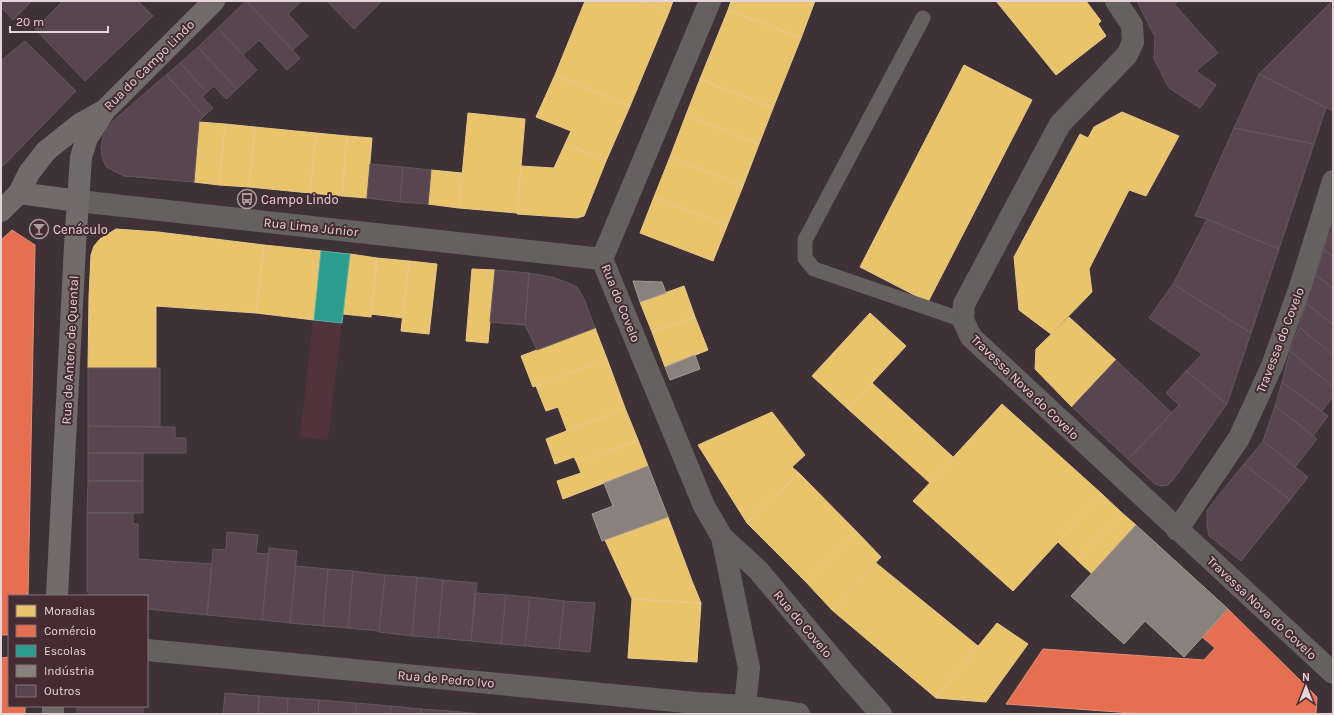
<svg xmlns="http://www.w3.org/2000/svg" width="1334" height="715" viewBox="0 0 1334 715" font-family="Karla,sans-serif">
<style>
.built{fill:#50333b}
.homes{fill:#e9c46a;stroke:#e8c98b}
.shops{fill:#e76f51;stroke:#e68e7a}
.schools{fill:#2a9d8f;stroke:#62aea5}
.industry{fill:#8a817c;stroke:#a59a98}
.building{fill:#58454f;stroke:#62575c}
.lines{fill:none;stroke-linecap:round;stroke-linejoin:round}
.lane{stroke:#666161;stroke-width:15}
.street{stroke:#666161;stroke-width:22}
.secondary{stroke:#716b6c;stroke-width:22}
.labels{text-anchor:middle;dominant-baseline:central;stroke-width:4;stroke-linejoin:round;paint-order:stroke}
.street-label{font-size:13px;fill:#e5d5d9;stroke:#452c33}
.poi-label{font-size:13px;fill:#e5d5d9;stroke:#452c33;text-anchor:start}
</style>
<rect width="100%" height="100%" fill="#3f3236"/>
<path class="built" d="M321 251 350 254 328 440 300 437Z"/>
<path class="homes" d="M585 1H642L669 12 630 106 555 75Z
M642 1H673L669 12Z
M731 1H815L801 38 728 10Z
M996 1H1086L1101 21 1098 24 1106 36 1056 75Z
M728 10 801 38 773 108 700 79Z
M964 65 1032 100 928 302 860 267Z
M555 75 630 106 606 161 565 144 571 131 536 117Z
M700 79 773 108 759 144 686 115Z
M1122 112 1179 136 1146 196 1129 190 1089 269 1092 292 1051 334 1019 310 1014 257 1080 134 1088 138 1094 127Z
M468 113 525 119 517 213 459 208Z
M686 115 759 144 743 186 670 157Z
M199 122 225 124 219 185 194 182Z
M225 124 255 127 249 187 219 185Z
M255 127 316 133 310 193 249 187Z
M316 133 347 136 342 196 310 193Z
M347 136 372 138 367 198 342 196Z
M565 144 606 161 584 216 577 218 517 214 521 166 554 168Z
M670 157 743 186 727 226 654 197Z
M431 170 462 173 459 208 428 204Z
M654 197 727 226 713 261 640 233Z
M116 229 158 232 264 245 256 313 156 306V368H88L89 297 91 255 94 246 100 239Z
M264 245 321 251 314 320 256 313Z
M350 254 377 258 371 317 343 314Z
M377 258 409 261 403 318 371 314Z
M409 261 437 264 429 334 401 331Z
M472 269 495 270 488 343 466 341Z
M684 286 695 317 652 332 640 302Z
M870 313 906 346 848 409 812 376Z
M695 317 708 350 665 367 652 332Z
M1069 317 1116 360 1072 407 1035 369 1036 349Z
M595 328 607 359 533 387 521 356Z
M607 359 625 408 567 431 558 407 546 411 536 386Z
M872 383 953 457 930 483 848 409Z
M1002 404 1102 494 1013 591 913 501Z
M625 408 638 440 577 463 574 457 555 464 546 439Z
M772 412 805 455 792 467 799 473 747 523 698 445Z
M638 440 648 466 563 499 557 481 581 473 577 463Z
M799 473 857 532 806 582 747 523Z
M1102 494 1121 512 1077 560 1058 542Z
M1121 512 1136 525 1092 574 1077 560Z
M668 517 692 581 701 603 632 599 605 540Z
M857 532 881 557 832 610 806 582Z
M876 563 978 646 936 698 832 610Z
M632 599 701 603 697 662 628 658Z
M997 623 1028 644 986 702 936 698Z"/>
<path class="shops" d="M12 230 35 245 28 596H9V635H1V240Z
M1228 609 1317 697 1316 714H1146L1006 704 1043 649 1204 660 1215 648 1202 637Z
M9 657V706H25V714H1V658Z"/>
<path class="schools" d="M321 251 350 254 342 323 314 320Z"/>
<path class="industry" d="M633 281 662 282 666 293 640 302Z
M695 355 700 369 670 380 665 367Z
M648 466 668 517 602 541 592 514 613 506 604 483Z
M1136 525 1228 609 1184 657 1145 621 1124 644 1071 596Z"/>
<path class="building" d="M1 1H32L13 20 1 7Z
M63 1H138L153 16 85 81 35 29Z
M246 1H302L288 14 308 36 293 50Z
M246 1 300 58 287 70 259 40 243 55 218 28Z
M327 1H379L381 2 354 29Z
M1137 1H1178L1174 4 1218 53 1196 71 1216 85 1200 108 1169 88 1154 59 1155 37Z
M1332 1H1333V111L1259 74Z
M218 28 257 70 237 89 198 47Z
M25 41 76 91 1 168V59L2 60Z
M198 47 237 89 226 99 214 86 207 92 180 63Z
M180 63 207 92 202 97 213 108 204 116 166 75Z
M1259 74 1326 108 1314 144 1234 128Z
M166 75 204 116 199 121 194 182 124 176 106 167 102 157 101 146 103 137 107 128 114 120Z
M1234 128 1314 144 1279 249 1207 219 1195 216Z
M370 164 403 167 400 202 367 198Z
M403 167 431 170 428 204 400 202Z
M1333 209V256L1324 250Z
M1207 219 1279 249 1251 333 1173 284Z
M1324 250 1333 256V288L1315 275Z
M495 270 529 273 525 325 490 322Z
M529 273 551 277 566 282 577 287 584 299 595 328 537 350 525 325Z
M1315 275 1333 288V325L1306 303Z
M1173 284 1251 333 1227 404 1186 371 1202 354 1149 318Z
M1306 303 1333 325V355L1299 327Z
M1299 327 1333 355V387L1290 351Z
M1290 351 1333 387V397L1322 411 1282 382Z
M1116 360 1172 413 1128 459 1072 407Z
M88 368H160V427L88 426Z
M1186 371 1227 404 1173 480 1168 485 1160 486 1155 484 1128 459 1179 405 1166 393Z
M1282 382 1328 416 1313 436 1275 406Z
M1275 406 1317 439 1295 467 1263 441Z
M88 426 175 427V438H186V453H88Z
M1263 441 1308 477 1290 500 1244 464Z
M88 453H143V481H88Z
M1244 464 1290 500 1241 561 1209 536 1207 525V510Z
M88 481H143V513H87Z
M87 513H133V524H138V559L212 564 207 615 147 609V596H90L87 591Z
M227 532 258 535 256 553 269 554 262 620 207 615 213 549 226 550Z
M269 548 297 551 290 623 262 620Z
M296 566 328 569 323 626 290 623Z
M328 569 353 571 348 628 323 626Z
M353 571 385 575 379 631 348 628Z
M385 575 417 577 412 636 379 632Z
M417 577 443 580 438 638 412 636Z
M443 580 477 583 471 641 438 638Z
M475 593 506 595 501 644 471 641Z
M506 595 530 597 525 646 501 644Z
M530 597 564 601 559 649 525 646Z
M564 601 595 603 590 652 559 649Z
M225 693 259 696 258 714H223Z
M259 696 288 698 287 714H258Z
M288 698 319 700 318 714H287Z
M319 700 356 703V714H318Z
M356 703 391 706 390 714H356Z
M77 706H143V714H77Z
M391 706 421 709V714H390Z
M421 709 450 711V714H421Z
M450 711 482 714H450Z"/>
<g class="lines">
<path class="lane" d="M923 18 805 240V258L814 269 963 320"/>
<path class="street" d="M710 1 602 259 704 506 722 537 758 570 848 677 881 714
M1116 1 1132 25 1133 42 1127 55 1060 124 964 304 963 320 971 337 1333 673
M78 201 602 259
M1177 530 1239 438 1272 366 1300 287 1333 181
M722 537 749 668 744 714
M147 650 696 703 745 706 799 714"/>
<path class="secondary" d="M19 193 78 201
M1 211 19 193 29 173 46 151 80 124 105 110 214 1
M57 596 75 246 81 157 87 138 105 110
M53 714V706"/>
</g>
<defs>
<g id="bus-ring" transform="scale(1)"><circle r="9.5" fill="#452c33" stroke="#ab9ca0" stroke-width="1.5"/><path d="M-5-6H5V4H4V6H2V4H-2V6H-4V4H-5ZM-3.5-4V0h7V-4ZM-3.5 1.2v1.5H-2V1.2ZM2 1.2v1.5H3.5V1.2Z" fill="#ab9ca0"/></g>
<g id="bar-ring" transform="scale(1)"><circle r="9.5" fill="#452c33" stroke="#ab9ca0" stroke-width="1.5"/><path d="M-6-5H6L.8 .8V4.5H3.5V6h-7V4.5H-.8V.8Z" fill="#ab9ca0"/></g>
</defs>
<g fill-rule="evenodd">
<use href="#bus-ring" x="247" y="199"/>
<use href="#bar-ring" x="39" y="229"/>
</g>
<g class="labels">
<g class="street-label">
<text transform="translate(149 65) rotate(-45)">Rua do Campo Lindo</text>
<text transform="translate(311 227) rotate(6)">Rua Lima Júnior</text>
<text transform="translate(621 303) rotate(68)">Rua do Covelo</text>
<text transform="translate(1280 340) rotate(-69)">Travessa do Covelo</text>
<text transform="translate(70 350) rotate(-87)">Rua de Antero de Quental</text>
<text transform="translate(1025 387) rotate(44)">Travessa Nova do Covelo</text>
<text transform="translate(1262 608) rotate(43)">Travessa Nova do Covelo</text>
<text transform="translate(803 624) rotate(50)">Rua do Covelo</text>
<text transform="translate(446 679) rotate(5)">Rua de Pedro Ivo</text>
</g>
<g class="poi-label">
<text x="261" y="199">Campo Lindo</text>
<text x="53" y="229">Cenáculo</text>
</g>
</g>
<rect width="1334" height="715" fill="none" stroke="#e5d5d9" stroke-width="4"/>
<rect x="8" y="595" width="140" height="112" fill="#452c33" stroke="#857075"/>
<rect x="16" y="605" width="20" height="12" fill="#e9c46a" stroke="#857075"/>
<text x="44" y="615" font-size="12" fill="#e5d5d9">Moradias</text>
<rect x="16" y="625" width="20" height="12" fill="#e76f51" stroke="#857075"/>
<text x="44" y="635" font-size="12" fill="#e5d5d9">Comércio</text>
<rect x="16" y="645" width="20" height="12" fill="#2a9d8f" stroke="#857075"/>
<text x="44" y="655" font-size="12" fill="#e5d5d9">Escolas</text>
<rect x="16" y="665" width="20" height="12" fill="#8a817c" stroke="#857075"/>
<text x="44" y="675" font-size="12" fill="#e5d5d9">Indústria</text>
<rect x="16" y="685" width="20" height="12" fill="#58454f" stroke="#857075"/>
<text x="44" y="695" font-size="12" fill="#e5d5d9">Outros</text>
<g transform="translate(1306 687)" stroke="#452c33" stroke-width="3" paint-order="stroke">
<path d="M0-3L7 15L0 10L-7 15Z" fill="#e5d5d9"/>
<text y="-6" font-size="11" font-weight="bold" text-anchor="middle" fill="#e5d5d9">N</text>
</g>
<path d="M10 26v6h98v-6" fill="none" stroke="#e5d5d9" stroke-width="2"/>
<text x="16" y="26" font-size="12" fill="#e5d5d9" stroke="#452c33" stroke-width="3" paint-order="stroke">20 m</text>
</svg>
